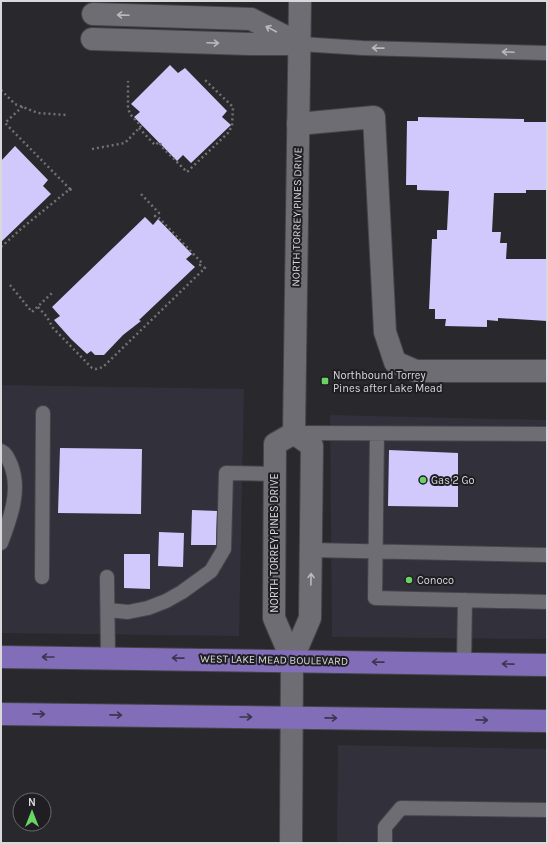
<svg xmlns="http://www.w3.org/2000/svg" width="548" height="844" viewBox="0 0 548 844" font-family="Karla,sans-serif">
<style>
.built{fill:#32303b}
.building{fill:#d1c8fc}
.lines{fill:none;stroke-linecap:round;stroke-linejoin:round}
.service-casing{stroke:#454449;stroke-width:16}
.minor-casing{stroke:#454449;stroke-width:24}
.secondary-casing{stroke:#454449;stroke-width:24}
.primary-casing{stroke:#454449;stroke-width:24}
.path{stroke:#727276;stroke-width:2.5;stroke-dasharray:2 3;stroke-linecap:butt}
.service{stroke:#6e6d74;stroke-width:14}
.minor{stroke:#6e6d74;stroke-width:22}
.secondary{stroke:#6e6d74;stroke-width:22}
.primary{stroke:#816db8;stroke-width:22}
.oneway{stroke:#b9b9bd}
.oneway2{stroke:#3c3650}
.poi-dot{fill:#69d464;stroke:#1f1e23;stroke-width:1.5}
.labels{text-anchor:middle;dominant-baseline:central;stroke-width:4;stroke-linejoin:round;paint-order:stroke}
.street-label{font-size:11px;fill:#d9d9dc;stroke:#1f1e23}
.poi-label{font-size:11px;fill:#d9d9dc;stroke:#1f1e23;text-anchor:start}
</style>
<rect width="100%" height="100%" fill="#28282d"/>
<path class="built" d="M1 385 244 389 239 636 1 633Z
M330 415 547 420V639L332 637Z
M338 745 547 749V843H337Z"/>
<path class="building" d="M170 65 178 73 185 68 227 111 222 117 231 125 191 163 183 155 177 161 134 117 140 112 131 104Z
M418 117 524 119V122H547V190H526V193H494L492 232H501L500 243H507L506 259H547V321L498 318V321L487 320V327L445 326 446 319H435V309H429L432 239H437V230H447L449 191 417 190V185H406L407 121H418Z
M15 146 48 180 43 186 51 194 1 242V161Z
M145 217 153 225 158 219 192 254 186 259 195 267 139 320 141 321 123 335 104 355H95L91 351 87 354 71 339 54 320 60 316 52 307Z
M60 448 142 449 141 514 58 513Z
M389 450 458 453V507L388 506Z
M192 510 217 511 216 545H191Z
M159 532 184 533 183 567 158 566Z
M124 554H150V589L124 588Z"/>
<g class="lines">
<g class="service-casing">
<path id="service" d="M300 44 363 48 547 53
M294 433 547 434
M377 434 375 598 547 602
M1 451C7 454 8 459 11 465 21 491 10 519 1 543
M311 550 547 555
M42 577 43 413
M107 577 108 657
M108 610 128 612 148 608 166 601 182 592 211 571 224 549 226 473 275 474
M464 664 465 600
M385 843V827L401 808 547 810"/>
</g>
<g class="minor-casing">
<path id="minor" d="M92 39 250 44H300L251 19 93 14
M298 124 374 117 385 332 395 362 416 371H547"/>
</g>
<g class="secondary-casing">
<path id="secondary" d="M294 433 300 1
M292 660 274 618 275 444 294 433
M291 843 292 660 310 618 312 446 294 433"/>
</g>
<g class="primary-casing">
<path id="primary" d="M1 657 547 665
M1 714 547 721"/>
</g>
<path class="path" d="M1 90 15 104 38 113 67 115
M139 128 155 145 159 142 162 146V147L187 172 228 133 232 126 233 107 204 79
M92 149 125 143 141 126 130 114 128 108V81
M70 189 74 192
M1 247 22 228 70 189 5 123 23 106
M10 285 32 312 52 293
M38 307 47 317 53 328 92 368 96 369 103 367 205 268 200 265 202 263 158 217 155 216 159 213 141 194"/>
<use href="#service" class="service"/>
<use href="#minor" class="minor"/>
<use href="#secondary" class="secondary"/>
<use href="#primary" class="primary"/>
</g>
<defs><path id="oneway-shaft" d="M-6 0H5M1.5-3L5.5 0L1.5 3" fill="none" stroke-width="1.6" stroke-linecap="round" stroke-linejoin="round"/></defs>
<g class="oneway">
<use href="#oneway-shaft" transform="translate(123 15) rotate(-178)"/>
<use href="#oneway-shaft" transform="translate(271 29) rotate(-152)"/>
<use href="#oneway-shaft" transform="translate(213 43) rotate(2)"/>
<use href="#oneway-shaft" transform="translate(378 48) rotate(-179)"/>
<use href="#oneway-shaft" transform="translate(508 52) rotate(-178)"/>
<use href="#oneway-shaft" transform="translate(311 579) rotate(-89)"/>
</g>
<g class="oneway2">
<use href="#oneway-shaft" transform="translate(48 657) rotate(-180)"/>
<use href="#oneway-shaft" transform="translate(178 658) rotate(-179)"/>
<use href="#oneway-shaft" transform="translate(378 662) rotate(-179)"/>
<use href="#oneway-shaft" transform="translate(508 664) rotate(-179)"/>
<use href="#oneway-shaft" transform="translate(39 714) rotate(1)"/>
<use href="#oneway-shaft" transform="translate(116 715) rotate(1)"/>
<use href="#oneway-shaft" transform="translate(246 717)"/>
<use href="#oneway-shaft" transform="translate(331 718) rotate(1)"/>
<use href="#oneway-shaft" transform="translate(482 720) rotate(1)"/>
</g>
<g class="poi-dot">
<rect x="321" y="377" width="8" height="8" rx="2"/>
<circle cx="423" cy="480" r="4"/>
<circle cx="409" cy="580" r="4"/>
</g>
<g class="labels">
<g class="street-label">
<text transform="translate(297 217) rotate(-89)">NORTH TORREY PINES DRIVE</text>
<text transform="translate(274 543) rotate(-90)">NORTH TORREY PINES DRIVE</text>
<text transform="translate(274 660) rotate(1)">WEST LAKE MEAD BOULEVARD</text>
</g>
<g class="poi-label">
<text x="333" y="375">Northbound Torrey<tspan x="333" dy="13">Pines after Lake Mead</tspan></text>
<text x="431" y="480">Gas 2 Go</text>
<text x="417" y="580">Conoco</text>
</g>
</g>
<rect width="548" height="844" fill="none" stroke="#d9d9dc" stroke-width="4"/>
<g transform="translate(32 812)"><circle r="19" fill="#1f1e23" stroke="#69696d"/>
<path d="M0-3L7 15L0 10L-7 15Z" fill="#69d464"/>
<text y="-6" font-size="11" font-weight="bold" text-anchor="middle" fill="#d9d9dc">N</text>
</g>
</svg>
